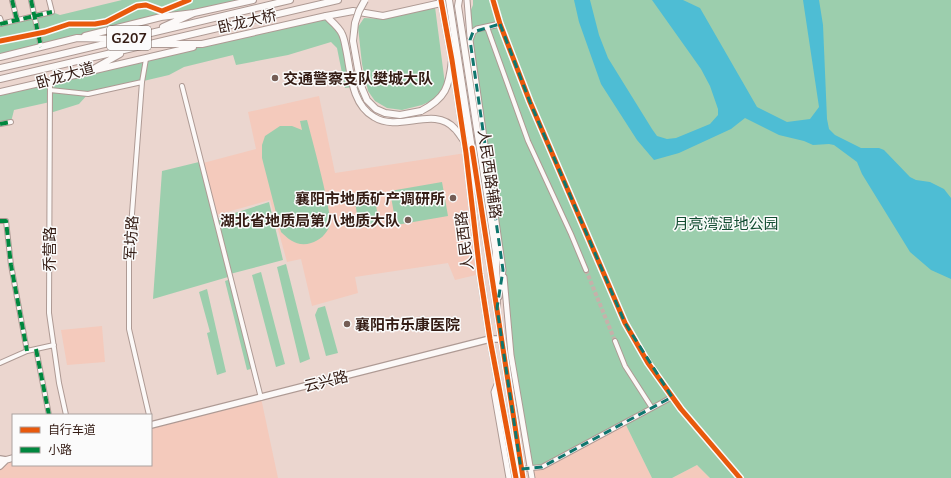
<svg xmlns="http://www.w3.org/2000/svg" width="951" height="478" viewBox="0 0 951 478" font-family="Mulish,'Noto Sans SC',sans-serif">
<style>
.built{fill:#f4cabc}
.green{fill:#9ccead}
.water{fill:#4ebdd4}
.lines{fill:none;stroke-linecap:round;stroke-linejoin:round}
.minor-tunnel{stroke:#c6b1aa;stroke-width:4;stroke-dasharray:4 2;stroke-linecap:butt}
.minor-casing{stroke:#ae9a94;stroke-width:6}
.tertiary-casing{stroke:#ae9a94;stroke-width:7}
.secondary-casing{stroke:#ae9a94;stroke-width:8}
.primary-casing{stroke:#ae9a94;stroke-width:8}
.trunk-casing{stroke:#ae9a94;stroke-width:8}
.minor{stroke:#fcf9f8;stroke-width:4}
.tertiary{stroke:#fcf9f8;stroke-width:5}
.secondary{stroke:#fcf9f8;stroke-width:5.5}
.primary{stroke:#fcf9f8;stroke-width:6}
.trunk{stroke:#fcf9f8;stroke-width:6}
.trunk-bridge-casing{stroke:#ae9a94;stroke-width:8;stroke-linecap:butt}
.trunk-bridge{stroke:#fcf9f8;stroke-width:6}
.quiet{stroke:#00873e;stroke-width:4;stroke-dasharray:8 4;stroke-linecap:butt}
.cycleway-casing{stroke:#fbfbfb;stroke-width:8}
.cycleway{stroke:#e8590c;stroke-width:5}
.marked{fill:none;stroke:#0f766e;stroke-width:3;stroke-dasharray:8 5;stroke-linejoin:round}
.poi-dot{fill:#745d55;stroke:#fbfbfb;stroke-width:1.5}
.labels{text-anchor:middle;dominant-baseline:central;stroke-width:3;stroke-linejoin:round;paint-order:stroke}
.shield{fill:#fbfbfb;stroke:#705f59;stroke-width:1}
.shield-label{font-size:14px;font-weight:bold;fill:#341c14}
.street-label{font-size:15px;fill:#341c14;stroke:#fbfbfb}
.poi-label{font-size:15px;font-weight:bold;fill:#341c14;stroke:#fbfbfb;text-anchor:start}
.park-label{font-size:15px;fill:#134d32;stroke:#fbfbfb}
</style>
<rect width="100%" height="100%" fill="#ebd6cf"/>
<path class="built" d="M319 96 335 173 466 153 480 274 455 280 448 263 355 277 358 293 312 306 301 259 287 262 270 200 216 215 203 163 256 149 248 112Z
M102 326 105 362 67 365 61 330Z
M261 398 278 478H0V466L13 458V465H151V425Z
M625 423 652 478H532L530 468Z
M697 465 710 478H672Z"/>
<path class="green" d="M122 0H253L161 17 0 56V24L52 12 60 15Z
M473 0H951V478H710L697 465 672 478H652L625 423 542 467 530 468 511 355 468 17 473 5Z
M435 7 445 84 435 99 422 105 402 110 387 108 375 101 368 91 362 64 358 27 364 18 383 19Z
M326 16 342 34 353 87 345 88 337 48 331 42 288 55 236 65 233 55 184 67 169 75 88 94 79 104 50 113V102L14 110 11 122 0 124V92Z
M307 120C311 135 333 215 330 225 327 234 319 241 311 243 298 247 289 240 281 232L262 158V145L265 136 280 126H292L302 130 300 121Z
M199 162 228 277 153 299 162 171Z
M442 182 448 216 396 225 390 191Z
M375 199 379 223 359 226 355 202Z
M269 202 283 260 230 274 216 219Z
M286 264 310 359 300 363 277 267Z
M261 272 285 364 276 367 252 275Z
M231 279 254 368 247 370 225 281Z
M207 289 226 372 217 375 207 333 210 332 199 292Z
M325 306 338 353 326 356 315 315 318 308Z"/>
<path class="water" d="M574 0H590L599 35 608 58 652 129 657 136 667 139 676 138 710 124 718 115V109L710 86 701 69 652 0H683L700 8 757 107 787 122 810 119 819 107 803 0H819L823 25 827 119 829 129 835 135 861 148H879L884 150 910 177 916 180 930 182 944 189 951 198V279L931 270 910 252 862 174 857 162 834 145 829 144 813 145 804 141 779 135 745 118 731 129 679 153 654 160 637 140 601 84 579 22Z"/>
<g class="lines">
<path class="minor-tunnel" d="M586 270 615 341"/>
<g class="minor-casing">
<path id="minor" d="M12 0 17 20
M31 0 41 47
M0 18 2 24
M0 24 52 12 49 0
M487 27 528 141 571 234 586 270
M146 59 142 82 129 253V329L149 415
M50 81 49 313 59 383 66 415
M182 86 261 398
M50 90 88 94 142 82
M0 124 11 122
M0 221H6L11 265 27 351
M36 349 49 415
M0 363 27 351 54 345
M652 408 672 397
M521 469 542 467 652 408 625 366 615 341"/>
</g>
<g class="tertiary-casing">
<path id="tertiary" d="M467 0 470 37
M493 0 500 24 530 102 625 323 648 363 681 409 740 478
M504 277 511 355 532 478
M499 297 503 270 470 40 473 32 477 29 500 24
M498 382 494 392 509 478"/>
</g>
<g class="secondary-casing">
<path id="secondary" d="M151 425 490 339H501
M0 459 6 460 0 466
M2 461 13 458"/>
</g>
<g class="primary-casing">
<path id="primary" d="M441 0 452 60 466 153 480 274 490 339 516 478
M449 0 523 478
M326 16 353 11 383 16 441 3"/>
</g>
<g class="trunk-casing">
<path id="trunk" d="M459 0 458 6 496 253 497 308
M163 27 194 13 253 0
M85 36 161 17 194 13
M152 44H202L326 16C331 21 339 27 342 34 344 38 345 44 346 49 351 72 351 104 374 117 399 133 434 105 455 129 458 132 461 137 464 141
M0 57 77 38 116 39
M0 68 58 55 290 0
M95 70 193 47
M0 79 338 0
M0 92 88 72 120 54
M421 111C446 98 449 87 452 60"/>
</g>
<use href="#minor" class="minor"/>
<use href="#tertiary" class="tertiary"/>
<use href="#secondary" class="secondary"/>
<use href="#primary" class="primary"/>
<use href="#trunk" class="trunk"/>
<g class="trunk-bridge-casing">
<path id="trunk-bridge" d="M365 0 359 11 355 23 353 41 361 86 367 100 376 109 385 113 400 115 421 111"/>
</g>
<use href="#trunk-bridge" class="trunk-bridge"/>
<path class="quiet" d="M12 0 17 20
M31 0 41 47
M0 24 52 12
M0 124 11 122
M0 221H6L11 265 27 351
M36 349 49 415"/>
<g class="cycleway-casing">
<path id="cycleway" d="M441 0 452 60 466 153 480 274 490 339 516 478
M493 0 500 24 530 102 625 323 648 363 681 409 740 478
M0 41 45 32 69 24H95L106 22 137 6 146 5 162 11 189 0
M472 148 523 478"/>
</g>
<use href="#cycleway" class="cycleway"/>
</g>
<path class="marked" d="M500 24 530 102 625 323 672 397 542 467 521 469 497 308 503 270 470 40 473 32Z"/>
<g class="poi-dot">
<circle cx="275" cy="78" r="4"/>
<circle cx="453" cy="198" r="4"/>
<circle cx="408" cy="220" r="4"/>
<circle cx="347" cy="324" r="4"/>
</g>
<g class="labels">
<rect class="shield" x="107" y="26" width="44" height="24" rx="3"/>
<g class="shield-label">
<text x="129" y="38">G207</text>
</g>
<g class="street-label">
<text transform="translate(247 21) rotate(-13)">卧龙大桥</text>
<text transform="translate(65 75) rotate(-16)">卧龙大道</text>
<text transform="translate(490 174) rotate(82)">人民西路辅路</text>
<text transform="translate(131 238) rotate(-87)">军坊路</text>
<text transform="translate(464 241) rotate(-97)">人民西路</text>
<text transform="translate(49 249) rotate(-90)">乔营路</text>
<text transform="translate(326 381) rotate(-14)">云兴路</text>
</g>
<g class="poi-label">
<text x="283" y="78">交通警察支队樊城大队</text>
<text x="445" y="198" text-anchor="end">襄阳市地质矿产调研所</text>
<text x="400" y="220" text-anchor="end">湖北省地质局第八地质大队</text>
<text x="355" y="324">襄阳市乐康医院</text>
</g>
<g class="park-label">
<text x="726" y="223">月亮湾湿地公园</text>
</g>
</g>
<rect x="12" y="414" width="140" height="52" fill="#fbfbfb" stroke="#aba29f"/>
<rect x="20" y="427" width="20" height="6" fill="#e8590c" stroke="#aba29f"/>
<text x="48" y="434" font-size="12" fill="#341c14">自行车道</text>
<rect x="20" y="447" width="20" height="6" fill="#00873e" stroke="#aba29f"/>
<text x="48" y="454" font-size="12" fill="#341c14">小路</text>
</svg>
